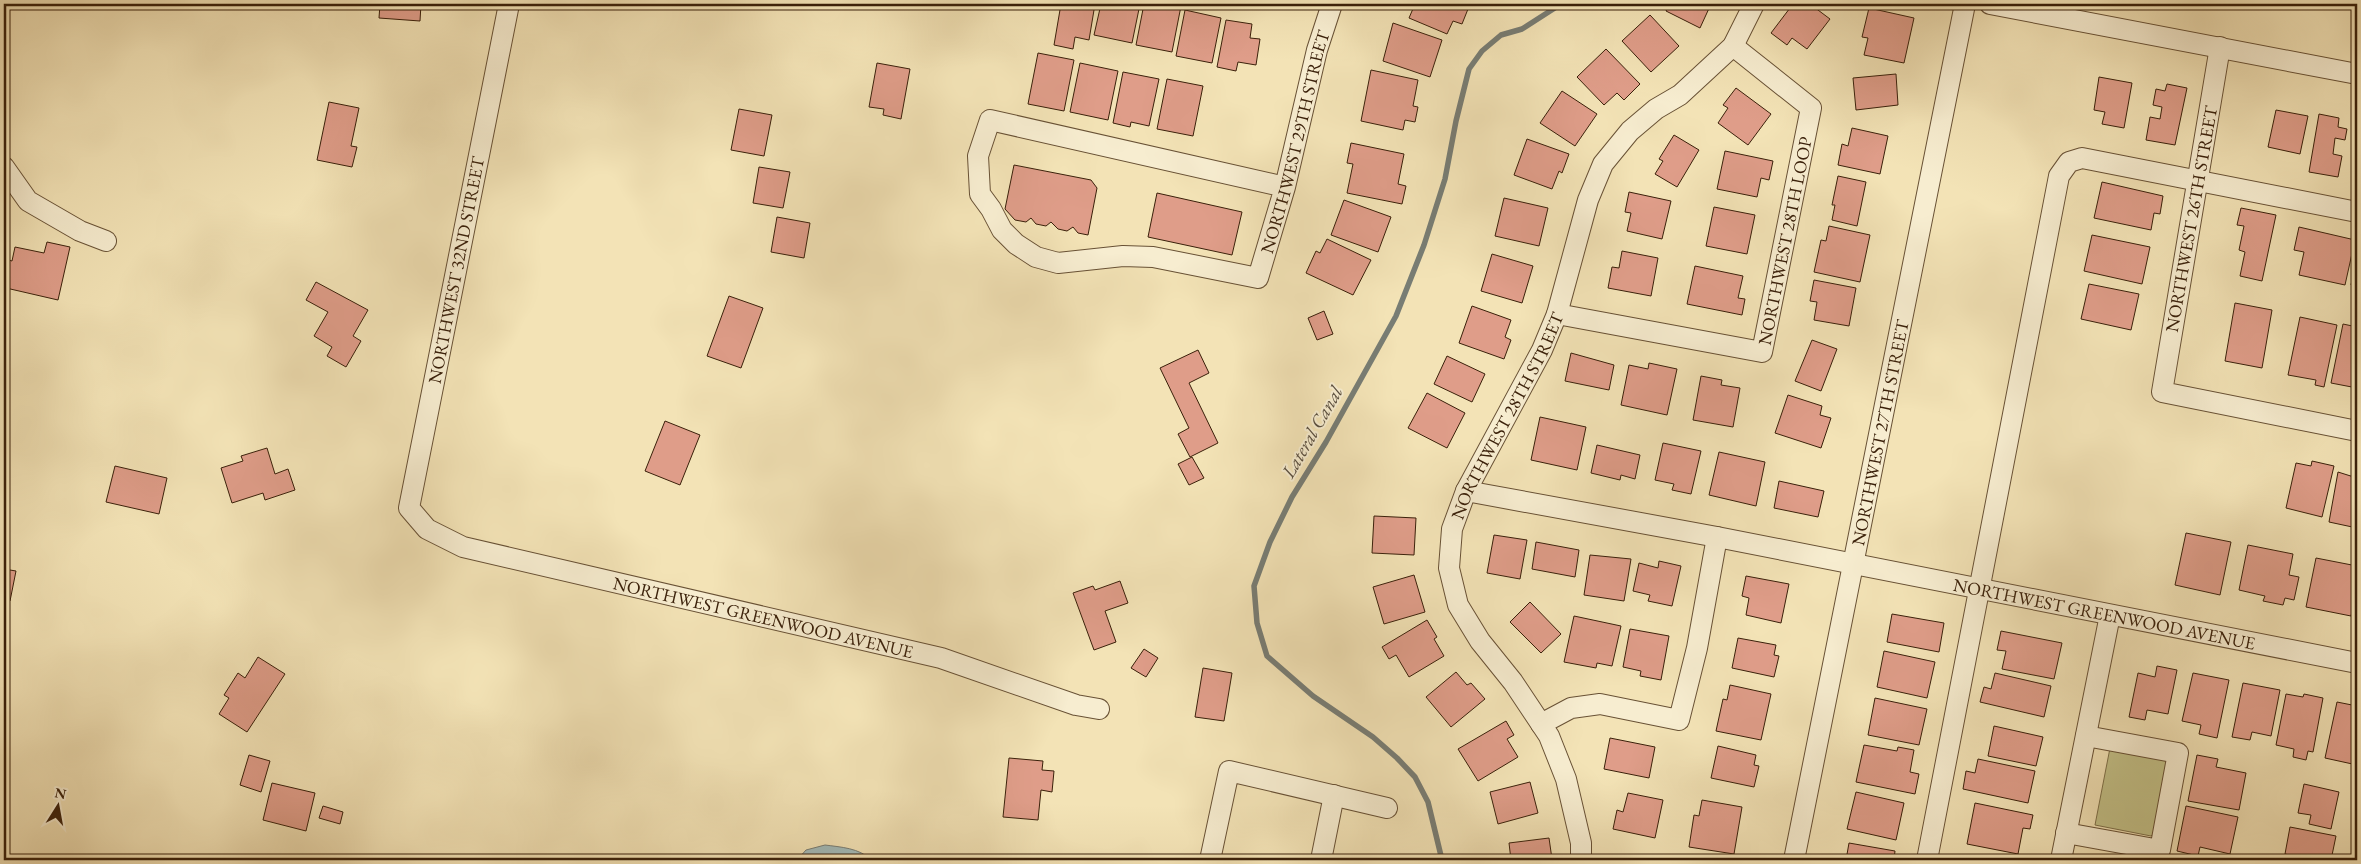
<svg xmlns="http://www.w3.org/2000/svg" width="2361" height="864" viewBox="0 0 2361 864" font-family="'EB Garamond',serif">
<style>
.green{fill:#c3c188;stroke:#7e7049}
.water{fill:#a2bbba;stroke:#787d74}
.lines{fill:none;stroke-linecap:round;stroke-linejoin:round}
.stream{stroke:#787d74;stroke-width:5.5}
.building{fill:#df9d89;stroke:#3a200a}
.minor-casing{stroke:#685135;stroke-width:22}
.minor{stroke:#f7edd0;stroke-width:20}
.labels{text-anchor:middle;dominant-baseline:central;stroke-width:4;stroke-linejoin:round;paint-order:stroke}
.street-label{font-size:18px;fill:#3a200a;stroke:#f7edd0}
.water-label{font-size:19px;font-style:italic;fill:#594e3f;stroke:#f7edd0}
</style>
<rect width="100%" height="100%" fill="#f3e3b6"/>
<filter id="stains"><feTurbulence type="fractalNoise" baseFrequency=".004" numOctaves="4"/><feColorMatrix values="0 0 0 0 .2 0 0 0 0 .09 0 0 0 0 .02 0 0 0 .5 -.17"/></filter>
<radialGradient id="worn" r=".72"><stop offset=".6" stop-color="#630" stop-opacity="0"/><stop offset="1" stop-color="#630" stop-opacity=".3"/></radialGradient>
<path class="green" d="M2110 748 2165 760 2167 767 2156 831 2151 836 2095 825Z"/>
<path class="water" d="M825 845C840 847 860 848 871 860H797L806 850Z"/>
<g class="lines">
<path class="stream" d="M1442 860 1428 802 1415 777 1397 758 1373 737 1313 696 1267 656 1257 623 1254 586 1270 542 1292 497 1326 442 1396 316 1424 245 1445 179 1456 121 1469 69 1482 51 1501 35 1522 29 1561 4"/>
</g>
<path class="building" d="M380 4H421L420 21 379 18Z
M1061 4H1095L1089 40 1075 37 1073 49 1054 45Z
M1101 4H1140L1132 43 1094 35Z
M1144 4 1181 6 1172 52 1136 45Z
M1415 4H1470L1462 24 1453 21 1447 34 1409 18Z
M1669 4H1711L1700 28 1666 11Z
M1793 4H1810L1830 19 1807 49 1792 38 1787 45 1771 33Z
M1869 8 1914 18 1904 63 1864 55 1868 38 1862 37Z
M1185 10 1221 18 1212 63 1176 56Z
M1650 15 1679 46 1651 72 1622 41Z
M1226 20 1252 24 1250 38 1260 39 1256 65 1238 62 1236 71 1217 67Z
M1393 23 1442 40 1430 77 1383 61Z
M1606 49 1640 84 1624 100 1617 93 1604 105 1577 77Z
M1038 53 1074 60 1064 111 1028 104Z
M877 63 910 69 901 119 883 115 884 109 869 107Z
M1080 63 1118 71 1108 120 1070 112Z
M1371 70 1418 80 1413 106 1418 107 1415 122 1405 120 1403 130 1361 121Z
M1123 72 1159 79 1149 126 1131 122 1130 127 1113 123Z
M1896 74 1898 105 1856 110 1853 78Z
M2099 77 2132 83 2124 128 2102 124 2105 112 2094 110Z
M1167 79 1203 86 1193 136 1157 129Z
M2167 84 2187 88 2175 145 2146 140 2150 117 2160 119 2162 107 2153 105 2156 89 2165 91Z
M1736 88 1771 114 1748 145 1718 123 1728 108 1723 105Z
M1562 91 1597 114 1575 146 1540 123Z
M329 102 359 108 351 146 357 147 352 167 317 160Z
M739 109 772 115 764 156 731 150Z
M2276 110 2308 116 2300 154 2268 147Z
M2319 114 2339 118 2338 127 2347 129 2345 140 2335 138 2333 154 2342 156 2338 177 2309 172Z
M1852 128 1888 136 1880 174 1838 165 1842 144 1848 146Z
M1674 135 1699 150 1677 187 1655 174 1663 161 1659 159Z
M1527 139 1569 154 1562 173 1559 171 1552 189 1514 175Z
M1351 143 1404 154 1398 184 1406 186 1402 204 1347 193 1353 164 1347 163Z
M1725 151 1773 161 1769 180 1761 178 1757 197 1717 189Z
M1014 165 1091 180 1097 188 1088 235 1078 233 1073 227 1067 231 1058 229 1051 222 1046 226 1036 224 1031 218 1026 222 1015 220 1005 209Z
M759 167 790 172 783 208 753 203Z
M1838 176 1866 182 1857 226 1832 220 1835 205H1832Z
M2102 182 2163 196 2160 214 2154 213 2151 230 2094 218Z
M1629 192 1671 201 1662 239 1627 231 1631 213 1625 212Z
M1157 193 1242 212 1232 255 1148 237Z
M1504 198 1548 208 1539 246 1495 236Z
M1344 200 1391 217 1378 252 1331 235Z
M1714 207 1755 215 1747 254 1706 246Z
M2241 208 2276 215 2262 281 2240 276 2245 252 2239 250 2244 226 2237 225Z
M777 217 810 223 804 258 771 252Z
M1829 226 1870 235 1860 282 1814 272 1821 240 1826 241Z
M2299 227 2355 240 2345 285 2299 275 2304 252 2294 250Z
M2092 235 2150 247 2142 284 2084 271Z
M1327 239 1371 260 1353 295 1306 273 1316 251 1320 253Z
M47 242 70 247 58 300 6 288 8 280 4 278V264L5 259 12 261 15 247 44 253Z
M1622 251 1658 258 1651 296 1608 288 1612 267 1619 268Z
M1492 254 1533 266 1522 303 1481 291Z
M2357 255V287L2351 285Z
M1695 266 1743 276 1738 298 1745 299 1742 315 1687 304Z
M1814 280 1856 288 1849 326 1814 320 1817 302 1810 301Z
M316 282 368 310 353 336 361 341 346 367 327 356 332 347 314 336 328 312 306 300Z
M2089 284 2139 294 2131 330 2081 319Z
M729 296 763 308 741 368 707 356Z
M2235 303 2272 310 2262 368 2225 361Z
M1472 306 1511 320 1505 337 1511 340 1504 359 1459 343Z
M1324 311 1333 334 1317 340 1308 318Z
M2300 317 2337 325 2324 387 2315 385 2316 380 2288 375Z
M2343 324 2357 327V388L2331 383Z
M1812 340 1837 349 1821 391 1795 381Z
M1198 350 1209 373 1189 383 1218 443 1190 457 1178 434 1189 428 1160 368Z
M1571 353 1614 365 1609 390 1565 381Z
M1447 356 1485 374 1472 402 1434 384Z
M1649 363 1677 369 1667 415 1621 405 1629 365 1648 369Z
M1701 376 1722 380 1721 385 1740 388 1733 427 1693 420Z
M1427 393 1465 413 1447 448 1408 428Z
M1788 395 1822 406 1820 415 1831 418 1821 448 1775 433Z
M1540 417 1586 427 1577 470 1531 460Z
M665 421 700 435 680 485 645 471Z
M1663 443 1701 451 1691 494 1672 490 1674 484 1655 480Z
M1597 445 1640 455 1635 479 1621 475 1620 480 1591 473Z
M267 448 275 474 288 469 295 490 265 500 263 493 232 503 221 468 243 461 241 456Z
M1719 452 1765 462 1756 506 1709 495Z
M1192 457 1204 478 1189 485 1178 464Z
M2312 461 2334 466 2322 517 2286 508 2296 463 2311 466Z
M115 466 167 478 159 514 106 502Z
M2338 472 2357 478V528L2329 522Z
M1779 481 1824 491 1818 517 1774 508Z
M1374 516 1416 518 1414 555 1372 553Z
M2186 533 2231 542 2220 595 2175 585Z
M1494 535 1527 540 1520 579 1487 573Z
M1536 542 1579 550 1575 577 1532 569Z
M2248 545 2293 554 2289 575 2299 577 2294 600 2285 598 2283 605 2263 601 2265 596 2239 590Z
M1590 555 1631 559 1624 601 1584 595Z
M2316 558 2357 566V586L2351 616 2306 607Z
M1659 561 1681 566 1672 606 1648 601 1650 595 1633 591 1639 563 1658 568Z
M4 569 16 571 10 601 4 599Z
M1414 575 1425 612 1384 624 1373 587Z
M1746 576 1789 584 1781 623 1746 615 1749 598 1742 596Z
M1120 581 1128 603 1105 611 1116 642 1094 650 1073 593 1093 586 1095 590Z
M1530 602 1561 634 1541 653 1510 622Z
M1892 614 1944 623 1939 652 1887 642Z
M1574 616 1621 626 1612 666 1597 663 1596 668 1564 662Z
M1427 620 1437 637 1434 639 1444 656 1409 677 1396 655 1389 659 1382 647Z
M1630 629 1669 636 1661 680 1640 676 1641 671 1623 667Z
M2001 631 2062 643 2054 679 2002 669 2006 651 1997 650Z
M1738 638 1776 645 1774 655 1779 656 1774 677 1732 668Z
M1144 649 1158 658 1146 677 1131 668Z
M1884 651 1935 662 1927 698 1877 687Z
M258 657 285 674 247 732 219 714 229 698 224 695 238 673 245 678Z
M2157 666 2177 670 2168 714 2147 710 2145 720 2129 717 2138 673 2155 677Z
M1203 668 1232 673 1224 721 1195 717Z
M1456 672 1467 685 1471 683 1485 699 1451 727 1426 697Z
M1995 673 2051 686 2044 717 1980 702 1984 687 1991 689Z
M2193 673 2229 680 2217 738 2199 734 2201 725 2182 721Z
M2243 683 2280 690 2271 736 2252 732 2250 740 2232 737Z
M1730 685 1771 694 1761 740 1716 731 1723 699 1727 700Z
M2286 694 2303 697 2304 694 2323 698 2313 752 2308 751 2306 760 2293 757 2294 749 2276 745Z
M1875 698 1927 709 1919 745 1868 735Z
M2337 702 2357 706V765L2325 758Z
M1506 721 1514 735 1507 739 1518 757 1478 781 1458 749Z
M1994 726 2043 737 2036 766 1988 756Z
M1610 738 1655 747 1649 778 1604 769Z
M1864 745 1897 751 1898 747 1914 750 1910 772 1919 774 1915 794 1856 782Z
M1718 746 1756 755 1754 765 1759 766 1754 787 1711 778Z
M249 755 270 761 261 792 240 785Z
M2197 755 2218 759 2216 767 2246 773 2239 810 2188 801Z
M1009 758 1043 761 1042 770 1054 771 1052 792 1041 790 1038 820 1003 817Z
M1978 759 2035 771 2028 803 1963 789 1966 771 1975 773Z
M1530 782 1538 813 1498 824 1490 792Z
M272 783 315 793 306 831 263 820Z
M2304 784 2339 792 2331 829 2309 824 2311 815 2298 813Z
M1856 792 1904 803 1896 840 1847 829Z
M1628 793 1663 800 1655 838 1613 829 1617 810 1623 812Z
M1702 800 1742 807 1734 854 1689 847 1694 815 1699 816Z
M1975 803 2033 815 2030 829 2023 828 2018 854 1967 844Z
M323 806 343 812 340 824 319 818Z
M2186 806 2238 817 2230 854 2200 847 2198 856 2177 851Z
M2290 827 2336 836 2331 860H2313L2285 854Z
M1549 838 1552 859 1511 860 1509 843Z
M1849 843 1895 851 1894 860H1846Z"/>
<g class="lines">
<g class="minor-casing">
<g id="minor">
<path id="s1" d="M509 4 409 508 427 529 463 547 941 658 1076 705 1099 709"/>
<path d="M1990 4 2357 74"/>
<path d="M2220 47 2162 392 2357 431"/>
<path d="M4 167 28 201 80 231 106 241"/>
<path id="s2" d="M1285 187 990 120 978 156 980 194 991 209 1002 230 1016 244 1036 257 1058 263 1123 256 1153 257 1258 278 1285 187 1317 50 1332 4"/>
<path id="s3" d="M1557 314 1762 352 1811 108 1733 46"/>
<path id="s4" d="M1466 491 1717 537 2357 663"/>
<path d="M1541 724 1571 708 1600 704 1679 720 1697 648 1717 537"/>
<path d="M2066 833 2160 850 2178 753 2086 736"/>
<path d="M1210 860 1229 771 1387 808"/>
<path d="M1321 860 1334 795"/>
<path id="s5" d="M1581 860V843L1566 779 1549 736 1513 682 1480 641 1458 605 1449 568 1452 529 1466 491 1542 350 1557 314 1588 200 1603 164 1630 131 1656 109 1680 95 1733 46 1754 4"/>
<path id="s6" d="M1794 860 1965 4"/>
<path d="M1927 860 2059 176 2069 162 2082 158 2357 212"/>
<path d="M2061 860 2110 615"/>
</g>
</g>
<use href="#minor" class="minor"/>
</g>
<g class="labels">
<g class="street-label">
<text stroke="none"><textPath href="#s2" startOffset="831">NORTHWEST 29TH STREET</textPath></text>
<text transform="translate(2191 219) rotate(-80)">NORTHWEST 26TH STREET</text>
<text stroke="none"><textPath href="#s3" startOffset="322">NORTHWEST 28TH LOOP</textPath></text>
<text transform="translate(456 270) rotate(-79)">NORTHWEST 32ND STREET</text>
<text stroke="none"><textPath href="#s5" startOffset="492">NORTHWEST 28TH STREET</textPath></text>
<text stroke="none"><textPath href="#s6" startOffset="436">NORTHWEST 27TH STREET</textPath></text>
<text stroke="none"><textPath href="#s4" startOffset="650">NORTHWEST GREENWOOD AVENUE</textPath></text>
<text stroke="none"><textPath href="#s1" startOffset="890">NORTHWEST GREENWOOD AVENUE</textPath></text>
</g>
<g class="water-label">
<text transform="translate(1312 432) rotate(-60)">Lateral Canal</text>
</g>
</g>
<rect width="2361" height="864" fill="none" stroke="#f3e3b6" stroke-width="20"/>
<rect x="5" y="5" width="2351" height="854" fill="none" stroke="#3a200a" stroke-width="2.5"/>
<rect x="10" y="10" width="2341" height="844" fill="none" stroke="#3a200a"/>
<g transform="translate(58 806) rotate(11)" stroke="#f7edd0" stroke-width="4" paint-order="stroke">
<path d="M0-4L9 19L0 12L-9 19Z" fill="#3a200a"/>
<text y="-8" font-size="14" font-weight="bold" text-anchor="middle" fill="#3a200a">N</text>
</g>
<rect width="100%" height="100%" filter="url(#stains)"/>
<rect width="100%" height="100%" fill="url(#worn)"/>
</svg>
